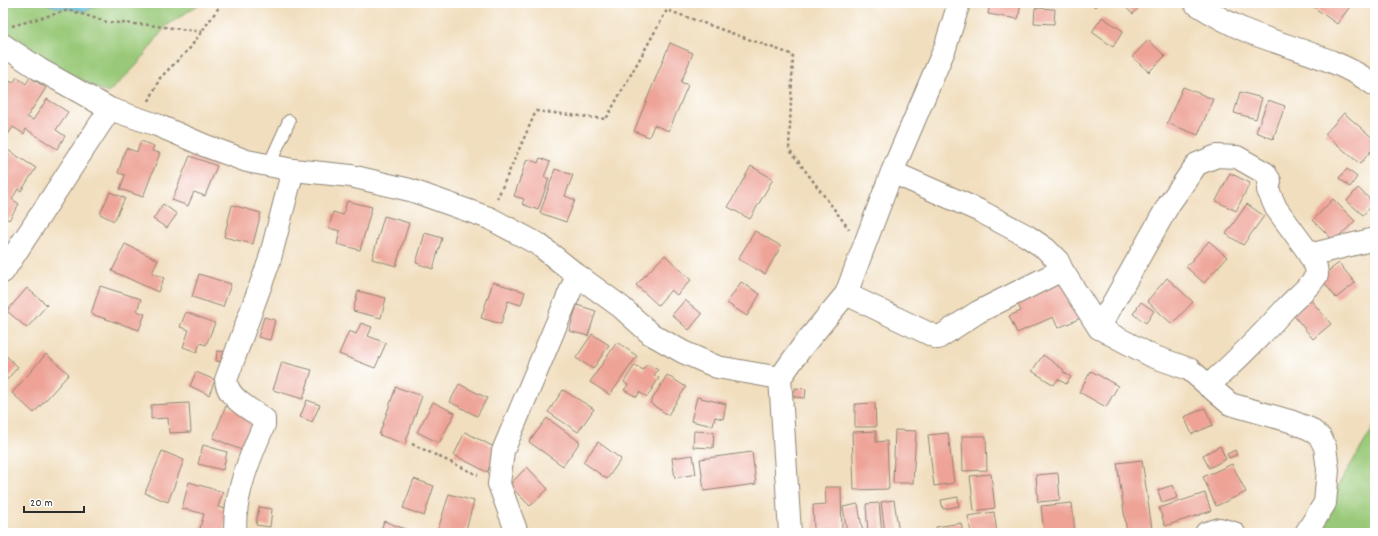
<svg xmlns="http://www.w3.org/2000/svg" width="1378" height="536" viewBox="0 0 1378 536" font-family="Dekko,sans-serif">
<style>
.green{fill:#99c978;stroke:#627a52}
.water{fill:#5bbfd9;stroke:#437582}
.building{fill:#eea396}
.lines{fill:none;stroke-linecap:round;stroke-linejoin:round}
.lane-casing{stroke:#8e8474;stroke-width:14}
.street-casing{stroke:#8e8474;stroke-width:24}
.path{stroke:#8e8474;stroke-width:2.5;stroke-dasharray:3 3;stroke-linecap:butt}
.lane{stroke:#fff;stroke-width:12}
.street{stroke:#fff;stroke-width:22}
</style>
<rect width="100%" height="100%" fill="#fff"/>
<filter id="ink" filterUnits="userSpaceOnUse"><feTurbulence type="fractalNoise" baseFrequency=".025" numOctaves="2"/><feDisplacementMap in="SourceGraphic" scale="8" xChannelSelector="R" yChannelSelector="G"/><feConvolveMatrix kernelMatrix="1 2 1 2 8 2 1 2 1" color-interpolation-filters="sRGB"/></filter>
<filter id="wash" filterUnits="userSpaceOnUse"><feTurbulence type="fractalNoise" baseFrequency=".012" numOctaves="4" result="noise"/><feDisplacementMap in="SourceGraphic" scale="16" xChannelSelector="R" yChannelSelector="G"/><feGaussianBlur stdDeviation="0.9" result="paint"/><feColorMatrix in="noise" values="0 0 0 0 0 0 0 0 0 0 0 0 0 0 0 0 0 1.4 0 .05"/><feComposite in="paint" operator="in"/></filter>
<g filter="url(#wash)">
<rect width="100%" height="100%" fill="#f1debe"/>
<path class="green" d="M3 3H67L86 11 101 3H201L166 26 136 66 108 93C70 76 37 54 3 31Z
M1375 425V533H1309Z"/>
<path class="water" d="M46 3H100L86 11 55 7Z"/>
<g id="blocks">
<path class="building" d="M990 3H1021L1018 19 988 14Z
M1085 3H1097L1096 7Z
M1121 3H1142L1133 14Z
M1308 3H1351L1352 4 1337 24Z
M1035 8 1055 9 1054 24 1034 23Z
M1102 17 1123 31 1113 47 1092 32Z
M1148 40 1165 56 1149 72 1132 57Z
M670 43 693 53 681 82 688 85 669 131 654 125 649 137 634 131Z
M3 77 13 83 17 77 26 84 30 77 46 88 27 117 33 120 47 99 68 112 56 130 65 136 57 149 26 129 24 134 13 127 3 142Z
M1183 87 1213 99 1198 135 1167 123Z
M1240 92 1262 98 1256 119 1234 113Z
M1268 100 1285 106 1273 139 1256 132Z
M1344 113 1375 140V146L1360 164 1325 134Z
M141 141 154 146 152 151 160 153 143 197 120 189 125 175 118 173 126 148 137 152Z
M3 147 36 168 21 191 18 189 12 199 19 204 9 220 3 216Z
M190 156 217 166 205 196 194 192 188 206 172 200Z
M540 158 550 162 544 177 549 179 538 210 522 204 524 199 514 196 527 159 538 163Z
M751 166 773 179 750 219 728 207Z
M555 169 573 175 565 196 575 200 566 222 540 213Z
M1347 169 1357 177 1350 187 1339 178Z
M1230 173 1250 183 1236 211 1216 201Z
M1358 188 1374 203 1363 215 1347 201Z
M110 192 125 198 114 221 100 214Z
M1333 199 1355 221 1334 241 1313 220Z
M347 201 372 207 360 250 337 244 340 231 329 228 333 212 343 215Z
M163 204 177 214 167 228 153 219Z
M1247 204 1264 216 1243 245 1226 234Z
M232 205 261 213 253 244 224 237Z
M384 216 409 223 396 266 372 259Z
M755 231 781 246 765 274 738 259Z
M425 233 442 238 433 269 416 263Z
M1209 241 1227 257 1204 283 1186 267Z
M125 244 158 260 152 273 164 278 158 292 112 271Z
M665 255 691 280 677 295 671 290 658 305 636 285Z
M1339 263 1355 283 1336 298 1320 277Z
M199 274 231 284 223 307 192 297Z
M1061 274 1081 318 1058 328 1053 317 1017 333 1009 316 1021 311 1014 296Z
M1167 278 1193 302 1172 324 1147 301Z
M493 282 525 292 521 305 508 301 501 324 481 318Z
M741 282 760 294 747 316 727 303Z
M100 286 141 299 137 311 145 314 139 330 91 314Z
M27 288 47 305 27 328 7 311Z
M358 291 386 298 381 318 353 311Z
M1309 298 1331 324 1313 339 1291 312Z
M685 300 702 314 689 330 672 315Z
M1141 302 1154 311 1146 323 1133 314Z
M577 305 596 311 588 336 569 331Z
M186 312 215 323 206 345 200 343 197 352 183 347 189 330 180 327Z
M264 317 275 320 270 340 258 337Z
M361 323 372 327 368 336 386 343 375 368 339 354 349 331 356 334Z
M592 334 609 345 593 369 576 358Z
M617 342 637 356 610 395 590 382Z
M217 351 229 352 228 363 216 361Z
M3 353 18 367 3 384Z
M46 354 69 374 34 413 12 393Z
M1043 355 1064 370 1063 372 1071 377 1066 384 1058 379 1054 385 1032 371Z
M282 362 312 370 303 399 273 390Z
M647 364 658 370 654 375 659 378 647 397 639 392 637 397 624 390 628 385 624 382 635 365 643 370Z
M1091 371 1118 386 1106 407 1079 392Z
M196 372 215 380 209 395 190 386Z
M667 375 686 387 668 415 650 403Z
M459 384 487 398 477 416 450 402Z
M396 387 422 396 405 444 379 435Z
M795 388 806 389 805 398 794 397Z
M563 390 594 409 578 432 548 412Z
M697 397 726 404 723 419 715 417 713 426 691 421Z
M307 400 320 405 312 422 300 417Z
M433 402 455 413 439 443 417 432Z
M189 403 191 432 169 433 168 418 151 419V405Z
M875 403 876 427H855V404Z
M226 406 260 419 246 452 213 438Z
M1205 408 1213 425 1192 434 1184 417Z
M547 418 580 442 563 466 529 442Z
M895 430 916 431 913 483H893Z
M694 431 714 432 713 448 693 447Z
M876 431V442L887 441 889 489 854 490 852 432Z
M465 432 498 449 487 472 454 455Z
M948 433 954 483 934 486 928 435Z
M962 436H986L987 470 963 471Z
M598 442 621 459 607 479 583 462Z
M203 445 227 452 223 470 198 464Z
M1220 446 1226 459 1209 468 1203 455Z
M1235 450 1237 455 1229 458 1227 454Z
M162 451 184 460 168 502 145 493Z
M752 452 756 484 704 491 700 459Z
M693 455 696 474 675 478 672 458Z
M1142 460 1152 529 1127 533 1117 463Z
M1232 464 1246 492 1216 506 1203 477Z
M527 467 548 489 530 506 509 485Z
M1058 473 1060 500 1038 502 1036 475Z
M991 474 995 508 974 511 970 476Z
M414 479 434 486 424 516 403 508Z
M189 482 223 492 218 507 229 510 223 533 199 532 204 514 182 508Z
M1173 485 1177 498 1162 503 1158 490Z
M825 487H841L842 533H827V529L814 530 813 505 826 504Z
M1205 493 1211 511 1165 526 1159 508Z
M449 494 474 501 465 533H437Z
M958 497 959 506 943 509 941 500Z
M894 500 899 533H885L881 502Z
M879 503 882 533H868L866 504Z
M1072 503 1075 533H1044L1041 506Z
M858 504 863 533H847L843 507Z
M259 507 272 509 270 527 256 525Z
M994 512 997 533H971L968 516Z
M384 521 415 533H380Z
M961 523 963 533H937L936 527Z"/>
</g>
</g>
<g filter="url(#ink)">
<use href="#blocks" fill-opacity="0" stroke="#8e8474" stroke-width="1"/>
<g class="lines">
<g class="lane-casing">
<path id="lane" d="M269 165 289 121"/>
</g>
<g class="street-casing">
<path id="street" d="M1195 3C1212 14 1230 24 1249 32 1292 49 1337 58 1375 85
M3 45 39 69 110 109 157 125 206 146 247 161 293 170 351 176 410 190 489 218 538 244 577 275 621 307 651 334 683 352 717 367 780 378
M892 172 945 48 959 3
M1309 255 1375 239
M3 272 110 109
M846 294 938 338 978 312 1062 270 1099 328 1169 204 1197 164 1217 156 1237 157 1265 173 1270 181 1268 190 1276 208 1306 249 1316 267 1317 275C1309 288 1296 297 1285 309 1261 336 1236 361 1208 386
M1099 328 1152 356 1189 369 1230 404 1290 421 1310 429 1320 437 1325 447 1328 470 1325 503 1306 533
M235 533C234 495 249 459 264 425V419C250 409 227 398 226 380L269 262 293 170
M517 533 499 484 503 451 577 275
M790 533 780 378 802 347 846 294 892 172 980 211 1027 236 1046 249 1058 261 1062 270
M1206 533 1220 529 1234 533"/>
</g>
<path class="path" d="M12 26 69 10 107 22 149 25 203 32
M149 101 160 78 190 48 222 3
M497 199 536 111 606 119 667 10 793 55 789 149 849 229
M412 444 478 475"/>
<use href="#lane" class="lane"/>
<use href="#street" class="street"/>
</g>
</g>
<rect width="1378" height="536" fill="none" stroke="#fff" stroke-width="16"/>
<path d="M24 506v6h60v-6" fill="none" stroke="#2b2b2b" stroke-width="2"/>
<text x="30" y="506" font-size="12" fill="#2b2b2b" stroke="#ffffff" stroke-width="3" paint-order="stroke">20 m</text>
</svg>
